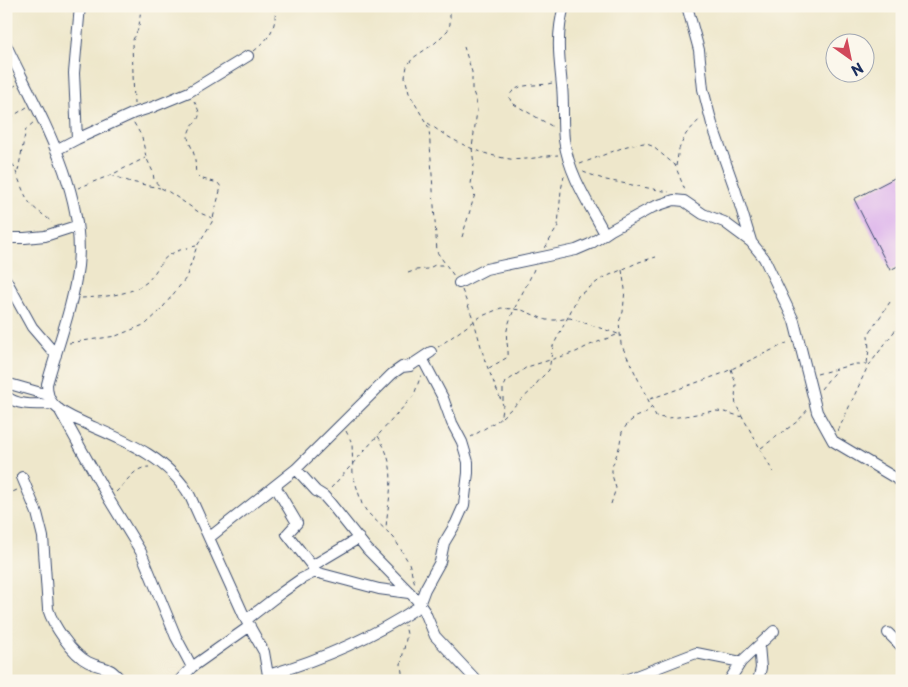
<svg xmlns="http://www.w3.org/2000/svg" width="908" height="687" viewBox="0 0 908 687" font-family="'Playpen Sans',sans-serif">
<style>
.building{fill:#d9aaec}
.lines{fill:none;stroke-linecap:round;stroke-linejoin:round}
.minor-casing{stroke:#3b4b6e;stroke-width:12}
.path{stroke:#3b4b6e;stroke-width:1;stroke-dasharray:4 4;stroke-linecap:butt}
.minor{stroke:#fff;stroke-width:10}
</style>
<rect width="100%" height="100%" fill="#fbf7ec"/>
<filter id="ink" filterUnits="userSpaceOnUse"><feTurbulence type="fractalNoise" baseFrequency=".02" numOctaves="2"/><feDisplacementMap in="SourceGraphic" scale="10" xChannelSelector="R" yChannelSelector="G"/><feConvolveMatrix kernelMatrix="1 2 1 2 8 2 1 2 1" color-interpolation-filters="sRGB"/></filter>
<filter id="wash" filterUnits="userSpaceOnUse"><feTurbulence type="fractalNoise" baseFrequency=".0096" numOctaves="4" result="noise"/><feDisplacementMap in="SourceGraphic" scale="20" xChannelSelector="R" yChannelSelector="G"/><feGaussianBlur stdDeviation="1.12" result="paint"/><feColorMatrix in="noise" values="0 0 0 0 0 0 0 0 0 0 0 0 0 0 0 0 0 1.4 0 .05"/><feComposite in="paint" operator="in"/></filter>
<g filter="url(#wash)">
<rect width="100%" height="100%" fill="#eee7cb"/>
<g id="blocks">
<path class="building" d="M902 174V264L890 270 854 199Z"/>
</g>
</g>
<g filter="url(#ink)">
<use href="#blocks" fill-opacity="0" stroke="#3b4b6e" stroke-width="1"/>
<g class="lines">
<g class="minor-casing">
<path id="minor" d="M564 6C556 35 559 57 562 86 564 104 562 122 564 140 569 175 589 204 605 234
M687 6 699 50 703 89 712 124 736 192 751 241
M6 45C38 112 86 190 78 266 73 306 58 345 47 384 47 391 48 399 54 405 63 415 79 420 91 426 128 442 169 459 190 496L246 620 264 652 269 681
M77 139 74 73 80 6
M56 150 77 139 134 113 153 107 189 92 248 56
M6 238H25L45 236 76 226
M6 280 32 327 56 355
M459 283 486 269 576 250 590 244 611 230 653 207 674 200 684 201 703 214 724 222 751 242 764 258 794 321 817 412 833 441 902 482
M6 383 48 395
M6 396C19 407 38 404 53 404
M59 409 110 501 141 552 176 637 192 667
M296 469 316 491 324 496 331 504 367 549 416 599 425 612 435 636 477 681
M22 477 37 513 43 537 48 609C53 625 72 654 88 662 104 670 109 664 121 681
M275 486 297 523 287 534 312 566 315 572
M210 537 296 469 392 374 402 367 410 366 431 352
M312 566 359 538
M419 605 425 589 440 562 444 543 456 523 464 505 468 473V462L462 442 452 423 443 398 422 358
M246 620 281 593 301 579 315 572 379 589 409 593
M888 633 902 647
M268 675C323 659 373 637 420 606
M179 681 192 667 250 626
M623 681 696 653 741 662
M729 681 741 662 774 631
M758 681 761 668 759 645"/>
</g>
<path class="path" d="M452 6 450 14V24L448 30 435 43 413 58 407 66 405 77 409 93 429 128 437 252 454 276
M254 51C270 38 277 27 275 6
M552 83C539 87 515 81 509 97L512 103 555 128
M6 91 16 85
M134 104 132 42 139 27 141 6
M134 123 142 137 146 157 153 172 154 180 161 188 169 192 200 213 212 218
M428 123C451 141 481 155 510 159 525 161 542 156 558 155
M6 125 13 116 27 107
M6 150C16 166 19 186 29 202 35 211 46 215 52 223
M580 164 627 146 644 143 652 146 675 165 686 193
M676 166 679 149 686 134 701 118
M18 171 26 129 34 122
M583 172 606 180 669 192
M111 175 131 182 160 188
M78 188 111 175 145 158
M462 237 475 194 471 184 474 165 472 148 477 111 476 100 472 89V72L464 47
M545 248 558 226 561 190 564 176
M622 270 625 289 623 312 619 322 621 344 656 416C666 422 701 412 715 411 725 411 734 415 743 417
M408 273 416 270 427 269 435 265H446
M462 290 474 321 485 361 503 405 500 419 471 437
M82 298C103 297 131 295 147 282 152 277 155 272 159 266 167 252 182 249 196 246
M69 343 116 336 146 324 160 311 186 278 197 246 212 222 221 187 218 183 199 178 196 175C195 166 196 159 193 151 191 145 186 139 189 132 194 117 206 122 194 101
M438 347 480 317 501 308 522 310 546 320H557L570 318 618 334
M867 363 869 350 868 335 890 302
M489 368 508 357C509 348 505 339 507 330 512 308 526 289 534 269
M731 369 736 384 735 398 736 405 773 472
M817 374 855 364H871
M821 389 836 370
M650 399 721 374 789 342
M503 401V389L506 382 527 367 576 352 590 345 619 334
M502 417 531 391 540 379 549 370 553 346 568 317 578 296 601 279 639 262 656 257
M346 431 352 443 353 475 362 504 367 512 394 538 409 563 415 584
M838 431 867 368 902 321
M378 436C382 443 386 450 388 458 395 481 387 506 386 529
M761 448 798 421 808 409
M331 488 414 395 421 375
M116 492C126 483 134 467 149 467
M6 495 17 490
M611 504 616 488 612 475V467L619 448 622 432 628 423 636 417 644 414 651 408
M403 681 401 664 407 634 405 625"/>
<use href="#minor" class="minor"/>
</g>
</g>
<rect width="908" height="687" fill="none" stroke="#fbf7ec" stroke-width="25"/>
<g transform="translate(850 58) rotate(147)"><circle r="24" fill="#fbf7ec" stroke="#a1a7b3"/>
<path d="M0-4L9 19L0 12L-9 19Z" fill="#d1495b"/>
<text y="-8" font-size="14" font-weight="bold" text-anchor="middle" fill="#1b2f5e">N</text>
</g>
</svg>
